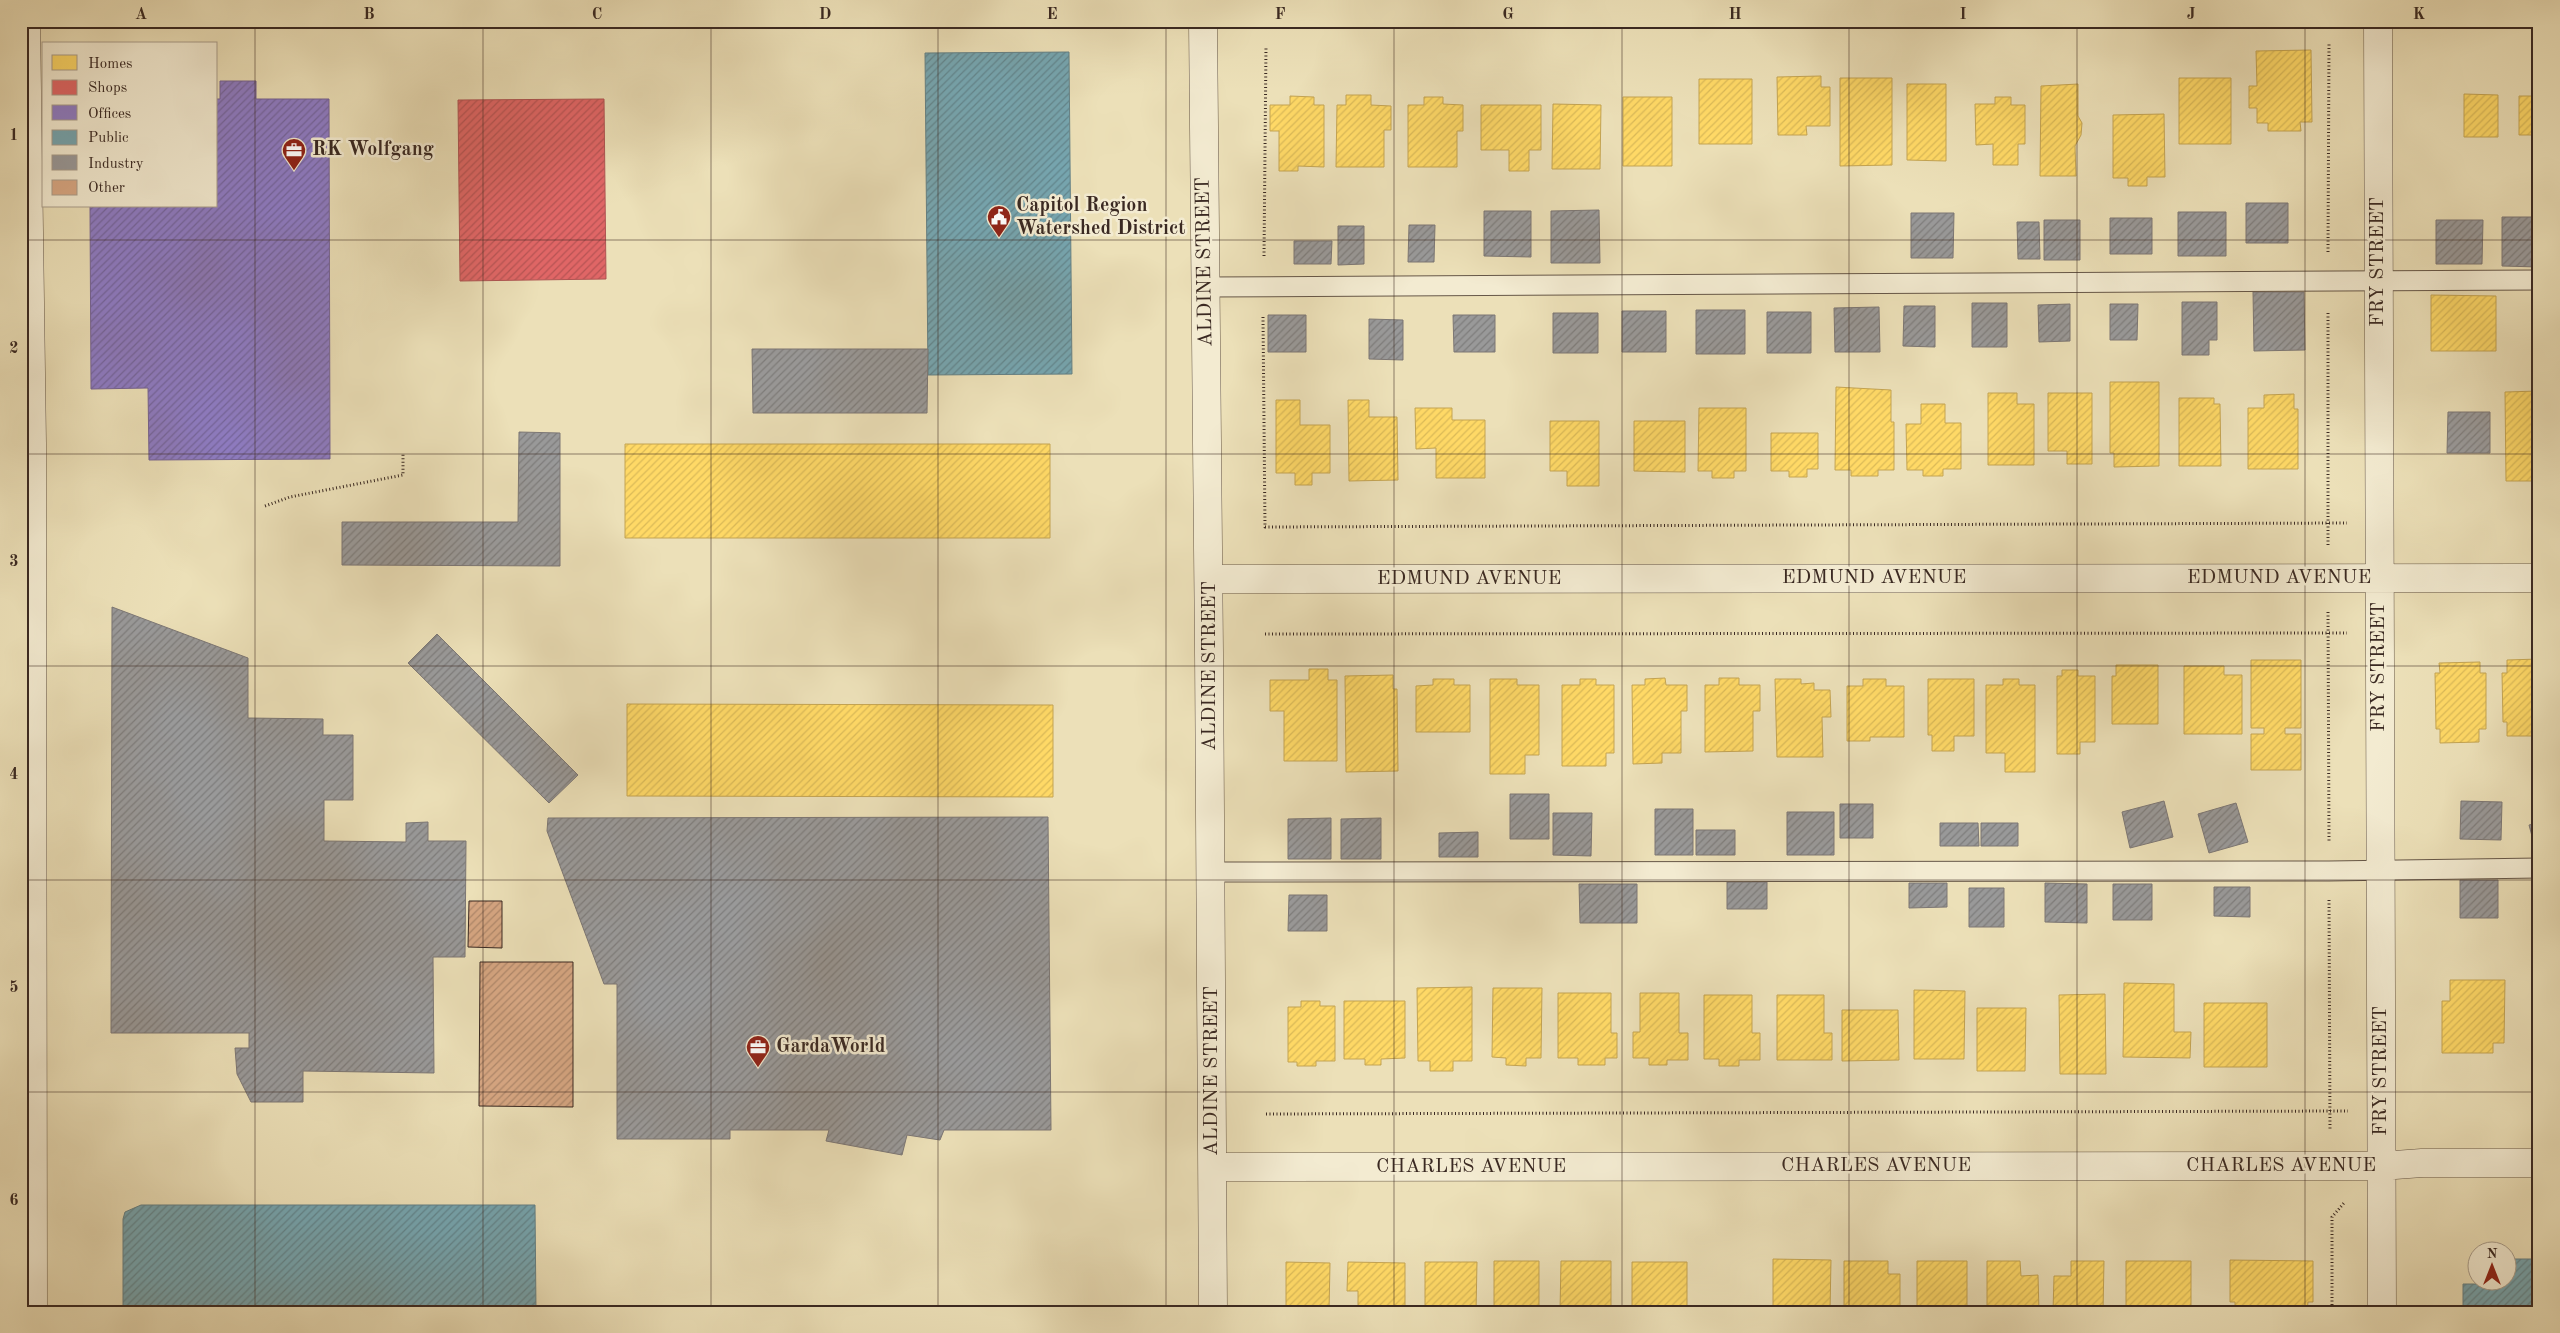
<svg xmlns="http://www.w3.org/2000/svg" width="2560" height="1333" viewBox="0 0 2560 1333" font-family="'Old Standard TT',serif">
<style>
.homes{fill:url(#homes-hatch);stroke:#c4a452}
.shops{fill:url(#shops-hatch);stroke:#ae5452}
.offices{fill:url(#offices-hatch);stroke:#756393}
.public{fill:url(#public-hatch);stroke:#648085}
.industry{fill:url(#industry-hatch);stroke:#7c7775}
.building{fill:url(#building-hatch);stroke:#3a2922}
.lines{fill:none;stroke-linecap:round;stroke-linejoin:round}
.lane-casing{stroke:#665748;stroke-width:21}
.street-casing{stroke:#665748;stroke-width:29}
.path{stroke:#3a2922;stroke-width:3;stroke-dasharray:1 2.5;stroke-linecap:butt}
.lane{stroke:#f3ebd1;stroke-width:19}
.street{stroke:#f3ebd1;stroke-width:28}
.grid{fill:none;stroke:#3a2922;stroke-width:1;stroke-opacity:0.55}
.labels{text-anchor:middle;dominant-baseline:central;stroke-width:5;stroke-linejoin:round;paint-order:stroke}
.poi-label{font-size:20px;font-weight:bold;fill:#3a2922;stroke:#f3ebd1;text-anchor:start}
.street-label{font-size:20px;fill:#3a2922;stroke:#f3ebd1}
.neatline{fill:none;stroke:#3a2922;stroke-width:2}
.grid-label{font-size:16px;text-anchor:middle;font-weight:bold;fill:#3a2922}
</style>
<defs>
<pattern id="homes-hatch" width="6" height="6" patternUnits="userSpaceOnUse" patternTransform="scale(1.25)"><rect width="6" height="6" fill="#ffd966"/><path d="M-1 1l2-2M0 6l6-6M5 7l2-2" fill="none" stroke="#dbba58"/></pattern>
<pattern id="shops-hatch" width="6" height="6" patternUnits="userSpaceOnUse" patternTransform="scale(1.25)"><rect width="6" height="6" fill="#e06666"/><path d="M-1 1l2-2M0 6l6-6M5 7l2-2" fill="none" stroke="#b75454"/></pattern>
<pattern id="offices-hatch" width="6" height="6" patternUnits="userSpaceOnUse" patternTransform="scale(1.25)"><rect width="6" height="6" fill="#8e7cc3"/><path d="M-1 1l2-2M0 6l6-6M5 7l2-2" fill="none" stroke="#75669e"/></pattern>
<pattern id="public-hatch" width="6" height="6" patternUnits="userSpaceOnUse" patternTransform="scale(1.25)"><rect width="6" height="6" fill="#76a5af"/><path d="M-1 1l2-2M0 6l6-6M5 7l2-2" fill="none" stroke="#62868e"/></pattern>
<pattern id="industry-hatch" width="6" height="6" patternUnits="userSpaceOnUse" patternTransform="scale(1.25)"><rect width="6" height="6" fill="#999"/><path d="M-1 1l2-2M0 6l6-6M5 7l2-2" fill="none" stroke="#7e7d7c"/></pattern>
<pattern id="building-hatch" width="6" height="6" patternUnits="userSpaceOnUse" patternTransform="scale(1.25)"><rect width="6" height="6" fill="#d7a783"/><path d="M-1 1l2-2M0 6l6-6M5 7l2-2" fill="none" stroke="#af886b"/></pattern>
</defs>
<rect width="100%" height="100%" fill="#ece0b8"/>
<filter id="stains"><feTurbulence type="fractalNoise" baseFrequency=".004" numOctaves="4"/><feColorMatrix values="0 0 0 0 .2 0 0 0 0 .09 0 0 0 0 .02 0 0 0 .5 -.17"/></filter>
<radialGradient id="worn" r=".72"><stop offset=".6" stop-color="#630" stop-opacity="0"/><stop offset="1" stop-color="#630" stop-opacity=".3"/></radialGradient>
<path class="homes" d="M2311 50 2312 122H2300L2301 131H2268V123H2257V108H2249V86H2257L2256 51Z
M1821 76V87H1830V126H1806L1807 135H1778L1777 77Z
M1840 78H1892V165L1840 166Z
M2179 78H2231V144H2179Z
M1699 79H1752V144H1699Z
M1907 84H1946V161L1907 160Z
M2078 84V116L2082 123 2081 135 2075 146 2076 176H2040L2041 86Z
M2464 94 2498 95V137H2464Z
M1346 95H1371V105L1391 106V130H1384V167H1336L1337 105H1346Z
M1290 96 1314 97V105H1324V167L1298 166V171H1279V131H1270V105H1290Z
M2519 96H2539V135H2519Z
M1424 97H1443V104L1463 105V131H1457V167H1408V105H1424Z
M1623 97H1672V166H1623Z
M1995 97H2011V105H2025V144H2018V165H1993V144L1976 145 1975 104H1995Z
M1553 104 1601 105 1600 169H1552Z
M1481 105H1541V150H1529V171H1509V150H1481Z
M2164 114 2165 177H2147V186H2128V178H2113V115Z
M2431 295 2496 296V351H2431Z
M2110 382H2159V466L2114 467V453H2110Z
M1836 387 1891 390V422H1894V470H1878V476H1851V470H1835Z
M2539 391V481H2506L2505 392Z
M1988 393H2017V404H2034V465H1988Z
M2048 393H2092V464H2067V451H2048Z
M2294 394V409H2298V469H2248V408H2264V395Z
M2179 398H2214V404H2220L2221 466H2179Z
M1276 400H1300V425H1330V473H1312V485H1295V473H1276Z
M1348 400H1369V417H1397L1398 480 1349 481Z
M1921 404H1945V423H1961V469H1943V476H1923V470H1907L1906 424H1921Z
M1415 408H1452V420H1485V478H1436V448L1416 449Z
M1699 408H1746V471H1734V478H1712V471H1698Z
M1550 421H1599V486H1567V471H1550Z
M1634 421H1685V472L1634 471Z
M1771 433H1818V469H1807V477H1789V471H1771Z
M625 444H1050V538H625Z
M2539 659V722H2532V736H2507V722H2503L2502 673H2507V660Z
M2251 660H2301V728H2285V734H2301V770H2251V734H2264V728H2251Z
M2480 662V673H2486V729H2479V742L2440 743V729H2436L2435 673H2440L2439 663Z
M2116 665H2158V724H2112V676H2116Z
M2184 666H2224V675H2242V734H2184Z
M1309 669H1328V680H1337V761H1284V711H1270V680H1309Z
M2062 670H2078V676H2095V742H2080V754H2057V676H2062Z
M1393 675V689H1397L1398 771 1346 772 1345 676Z
M1665 678 1666 685H1687V711H1681V753H1662V763L1633 764 1632 685H1645V679Z
M1719 678H1739V685H1760V711H1753V751L1705 752V685H1719Z
M1433 679H1454V685H1470V732H1416V686L1433 685Z
M1490 679H1517V685H1539V755H1525V774H1490Z
M1580 679H1596V685H1614V753H1606V766H1562V685H1580Z
M1775 679H1801V684L1814 683V690H1830L1831 717H1822L1823 757H1777Z
M1863 679H1886V686H1904V737H1870V741H1847V686H1863Z
M1928 679H1974V736H1954V751H1932V735H1928Z
M2003 679H2019V685H2035V772H2005V753H1986V685H2003Z
M627 704 1053 705V797L627 796Z
M2450 980H2505L2504 1043H2493V1053H2442V1001H2450Z
M2124 983 2174 984V1032H2191L2190 1058 2123 1057Z
M1472 987V1061H1453V1071H1430V1061H1418L1417 988Z
M1493 988H1542L1541 1058H1526V1066L1506 1065V1058L1492 1057Z
M1914 990 1965 991 1964 1059H1914Z
M1558 993H1611V1033H1617V1058H1605V1065H1578V1058H1558Z
M1640 993H1679V1033H1688V1060H1667V1065H1649V1058H1633V1032H1640Z
M2105 994 2106 1074H2060L2059 995Z
M1704 995H1752V1033H1760V1060H1739V1066H1719V1059H1704Z
M1777 995H1824V1033H1832V1060H1777Z
M1301 1001H1320V1006H1335V1061H1316V1066H1297V1062H1288V1007H1301Z
M1344 1001H1405V1058L1381 1059V1065H1365V1059H1344Z
M2204 1003H2267V1067H2204Z
M1977 1008H2026L2025 1071H1977Z
M1842 1010H1898L1899 1060 1842 1061Z
M1773 1259 1831 1260 1830 1312H1773Z
M2230 1260 2313 1261V1302H2308L2307 1312H2235V1302H2230Z
M1494 1261H1539V1312H1494Z
M1561 1261H1611V1312H1560Z
M1844 1261H1888V1274H1900V1311L1844 1312Z
M1917 1261H1967V1312H1917Z
M1987 1261H2020L2021 1276 2038 1275 2039 1312H1987Z
M2071 1261H2104L2103 1312H2053L2054 1276H2071Z
M2126 1261H2191V1312H2126Z
M1286 1262 1330 1263 1329 1312H1286Z
M1348 1262 1405 1263V1312H1358V1291H1347Z
M1425 1262H1477L1476 1312H1425Z
M1632 1262H1687V1312H1632Z"/>
<path class="shops" d="M604 99 606 279 460 281 458 100Z"/>
<path class="offices" d="M220 81H256V99H329L330 459 149 460 148 388 91 389 90 206H216V99H220Z"/>
<path class="public" d="M1069 52 1072 374 928 375 925 53Z
M141 1205H535L536 1312H123V1219L125 1212Z
M2508 1259H2533V1283H2539V1312H2463V1284H2489V1280H2508Z"/>
<path class="industry" d="M2246 203H2288V243H2246Z
M1599 210 1600 263H1551V211Z
M1484 211H1531V257L1484 256Z
M2178 212H2226V256H2178Z
M1911 213H1954L1953 258H1911Z
M2502 217H2539V267L2502 266Z
M2110 218H2152V254H2110Z
M2044 220H2080V260H2044Z
M2436 220H2483L2482 264H2436Z
M2017 222H2039L2040 259H2018Z
M1409 225H1435L1434 262H1408Z
M1338 226H1364V264L1338 265Z
M1294 241H1332L1331 264H1294Z
M2253 292H2304L2305 350 2254 351Z
M2182 302H2217V340H2209V355H2182Z
M1972 303H2007V347H1972Z
M2070 304V341L2039 342 2038 305Z
M2110 304H2138L2137 340H2110Z
M2536 304H2539V342H2536Z
M1904 306H1935V347L1903 346Z
M1879 307 1880 352H1835L1834 308Z
M1696 310H1745V354H1696Z
M1622 311H1666V352H1622Z
M1767 312H1811V353H1767Z
M1553 313H1598V353H1553Z
M1268 315H1306V352H1268Z
M1453 315H1495V352H1454Z
M1369 319 1403 320V360L1369 359Z
M752 349H928L927 413H753Z
M2448 412H2490V453H2447Z
M519 432 560 433V566L342 565V522H518Z
M112 607 248 658V718L323 719V735H353V800H324V841L406 842V823L428 822V841H466L465 957H433L434 1073 303 1071V1102H251L237 1074 235 1048H249V1033H111Z
M437 634 578 775 549 803 408 663Z
M1510 794H1549V839H1510Z
M2164 801 2173 837 2130 848 2122 812Z
M2461 801 2502 802 2501 840 2460 839Z
M2236 803 2248 842 2209 853 2198 814Z
M1840 804H1873V838H1840Z
M1655 809H1693V855H1655Z
M1787 812H1834V855H1787Z
M1553 813H1592L1591 856 1553 855Z
M1048 817 1051 1130H944L940 1140 907 1135 902 1155 826 1141 829 1130H730V1139H617V984H604L547 831 548 818Z
M1331 818V859H1288V819Z
M1381 818V859H1341V819Z
M1940 823H1978L1979 846H1940Z
M1981 823H2018V846H1981Z
M2539 823V850L2536 851 2529 825Z
M1696 830H1735V855H1696Z
M1478 832V857H1439V833Z
M2460 880H2498V918H2460Z
M1727 882H1767V909H1727Z
M1909 883H1947V907L1909 908Z
M2045 883 2087 884V923L2045 922Z
M1579 884H1637V923H1580Z
M2113 884H2152V920H2113Z
M2214 887H2250V917L2214 916Z
M1969 888H2004V927H1969Z
M1289 895H1327V931H1288Z"/>
<path class="building" d="M469 901H502V948L468 947Z
M480 962H573V1107L479 1106Z"/>
<g class="lines">
<g class="lane-casing">
<path id="lane" d="M1204 287 2539 280
M1211 872 2329 871 2539 868"/>
</g>
<g class="street-casing">
<path id="street" d="M26 21 32 443 33 1312
M1203 21C1207 451 1212 882 1213 1312
M2378 21 2382 1312
M1210 579 2539 578
M1213 1167 2381 1166 2422 1163H2539"/>
</g>
<path class="path" d="M2328 252 2329 43
M1264 256 1266 46
M1263 317 1265 527 2347 523
M265 506 290 497 403 475V453
M2328 545V311
M2328 612 2329 841
M1265 634 2347 633
M2329 900 2330 1131
M1266 1114 2348 1111
M2332 1312V1217L2344 1203"/>
<use href="#lane" class="lane"/>
<use href="#street" class="street"/>
</g>
<path class="grid" d="M255 21V1312M483 21V1312M711 21V1312M938 21V1312M1166 21V1312M1394 21V1312M1622 21V1312M1849 21V1312M2077 21V1312M2305 21V1312M21 240H2539M21 454H2539M21 666H2539M21 880H2539M21 1092H2539"/>
<defs>
<g id="office-pin" transform="scale(1.25)"><path d="M0 17L-7.5 6A9.5 9.5 0 1 1 7.5 6Z" fill="#8f2418" stroke="#f3ebd1"/><path d="M-6-3h4V-5.5h4V-3h4V5H-6ZM-1-4.5V-3h2v-1.5ZM-6 0V1H6V0Z" fill="#fff"/></g>
<g id="civic-pin" transform="scale(1.25)"><path d="M0 17L-7.5 6A9.5 9.5 0 1 1 7.5 6Z" fill="#8f2418" stroke="#f3ebd1"/><path d="M-.6-6.5H3V-4.5H.6V-3L4-1V1h2V6H-6V1h2V-1L-.6-3ZM-1.2 2.5V6h2.4V2.5Z" fill="#fff"/></g>
</defs>
<g fill-rule="evenodd">
<use href="#office-pin" x="294" y="150"/>
<use href="#civic-pin" x="999" y="217"/>
<use href="#office-pin" x="758" y="1047"/>
</g>
<g class="labels">
<g class="poi-label">
<text x="312" y="150">RK Wolfgang</text>
<text x="1016" y="206">Capitol Region<tspan x="1016" dy="23">Watershed District</tspan></text>
<text x="776" y="1047">GardaWorld</text>
</g>
<g class="street-label">
<text transform="translate(1205 262) rotate(-91)">ALDINE STREET</text>
<text transform="translate(2378 262) rotate(-90)">FRY STREET</text>
<text x="1874" y="578">EDMUND AVENUE</text>
<text x="2279" y="578">EDMUND AVENUE</text>
<text x="1469" y="579">EDMUND AVENUE</text>
<text transform="translate(1210 666) rotate(-90)">ALDINE STREET</text>
<text transform="translate(2379 667) rotate(-90)">FRY STREET</text>
<text transform="translate(1212 1071) rotate(-90)">ALDINE STREET</text>
<text transform="translate(2381 1071) rotate(-90)">FRY STREET</text>
<text x="1876" y="1166">CHARLES AVENUE</text>
<text x="2281" y="1166">CHARLES AVENUE</text>
<text x="1471" y="1167">CHARLES AVENUE</text>
</g>
</g>
<rect width="2560" height="1333" fill="none" stroke="#ece0b8" stroke-width="55"/>
<rect x="42" y="42" width="175" height="165" fill="#f3ebd1" stroke="#a99d8b"/>
<rect x="52" y="55" width="25" height="15" fill="#ffd966" stroke="#a99d8b"/>
<text x="88" y="68" font-size="15" fill="#3a2922">Homes</text>
<rect x="52" y="80" width="25" height="15" fill="#e06666" stroke="#a99d8b"/>
<text x="88" y="92" font-size="15" fill="#3a2922">Shops</text>
<rect x="52" y="105" width="25" height="15" fill="#8e7cc3" stroke="#a99d8b"/>
<text x="88" y="118" font-size="15" fill="#3a2922">Offices</text>
<rect x="52" y="130" width="25" height="15" fill="#76a5af" stroke="#a99d8b"/>
<text x="88" y="142" font-size="15" fill="#3a2922">Public</text>
<rect x="52" y="155" width="25" height="15" fill="#999999" stroke="#a99d8b"/>
<text x="88" y="168" font-size="15" fill="#3a2922">Industry</text>
<rect x="52" y="180" width="25" height="15" fill="#d7a783" stroke="#a99d8b"/>
<text x="88" y="192" font-size="15" fill="#3a2922">Other</text>
<g transform="translate(2492 1266)"><circle r="24" fill="#f3ebd1" stroke="#a99d8b"/>
<path d="M0-4L9 19L0 12L-9 19Z" fill="#8f2418"/>
<text y="-8" font-size="14" font-weight="bold" text-anchor="middle" fill="#3a2922">N</text>
</g>
<rect x="28" y="28" width="2504" height="1278" class="neatline"/>
<g class="grid-label">
<text x="141" y="19">A</text>
<text x="369" y="19">B</text>
<text x="597" y="19">C</text>
<text x="825" y="19">D</text>
<text x="1052" y="19">E</text>
<text x="1280" y="19">F</text>
<text x="1508" y="19">G</text>
<text x="1735" y="19">H</text>
<text x="1963" y="19">I</text>
<text x="2191" y="19">J</text>
<text x="2419" y="19">K</text>
<text x="14" y="140">1</text>
<text x="14" y="353">2</text>
<text x="14" y="566">3</text>
<text x="14" y="779">4</text>
<text x="14" y="992">5</text>
<text x="14" y="1205">6</text>
</g>
<rect width="100%" height="100%" filter="url(#stains)"/>
<rect width="100%" height="100%" fill="url(#worn)"/>
</svg>
